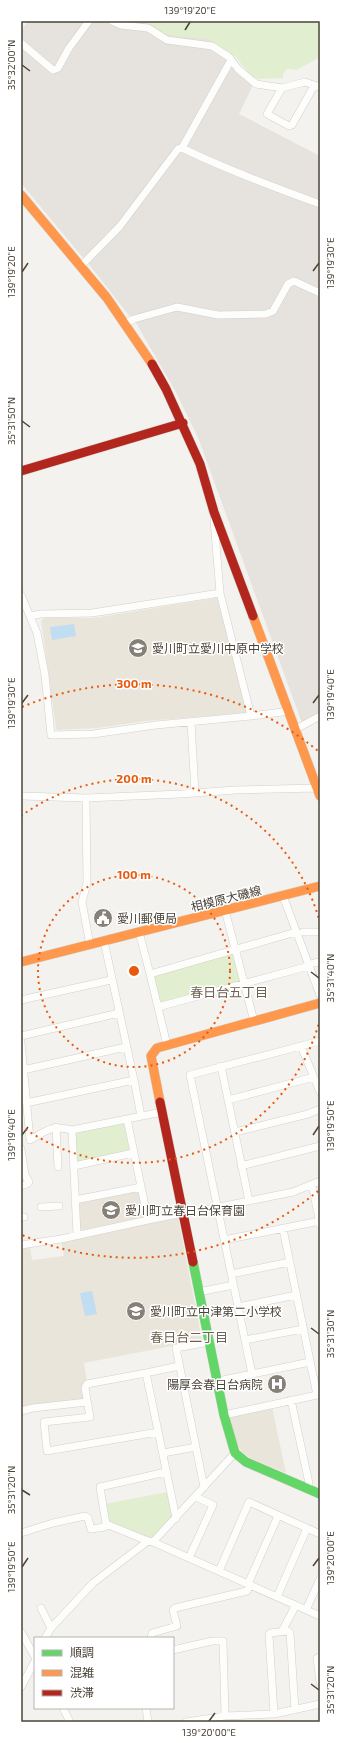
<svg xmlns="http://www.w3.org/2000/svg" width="341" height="1743" viewBox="0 0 341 1743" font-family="'Exo 2','Noto Sans JP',sans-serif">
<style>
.industrial{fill:#e6e2de}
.education{fill:#eae5da}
.green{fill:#e1eecf}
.water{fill:#c0ddf1}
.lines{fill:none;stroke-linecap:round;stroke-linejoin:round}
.street-casing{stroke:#d2d0cb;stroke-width:8}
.fast-casing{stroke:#d3cfc5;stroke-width:10}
.slow-casing{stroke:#d3cfc5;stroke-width:10}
.jam-casing{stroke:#d3cfc5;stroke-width:10}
.street{stroke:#fdfdfc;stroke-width:7}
.fast{stroke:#63d668;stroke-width:9}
.slow{stroke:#ff974d;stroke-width:9}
.jam{stroke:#b3261e;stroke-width:9}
.ticks{fill:none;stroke:#4b4439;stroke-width:1.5}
.ring{fill:none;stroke:#e8590c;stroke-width:2;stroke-dasharray:2 4}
.labels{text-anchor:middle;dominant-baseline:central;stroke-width:3;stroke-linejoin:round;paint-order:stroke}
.poi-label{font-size:12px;fill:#4b4439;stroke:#fff;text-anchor:start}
.street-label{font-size:12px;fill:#4b4439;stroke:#fff}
.neighbourhood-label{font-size:13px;fill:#6e6250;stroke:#fff}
.centre{fill:#e8590c;stroke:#fff;stroke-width:2}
.ring-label{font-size:12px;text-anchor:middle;font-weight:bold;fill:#e8590c;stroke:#fff;stroke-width:3;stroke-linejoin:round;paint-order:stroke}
.neatline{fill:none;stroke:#4b4439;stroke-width:1.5}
.ticks-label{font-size:10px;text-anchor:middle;fill:#4b4439}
</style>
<rect width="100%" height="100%" fill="#f4f2ee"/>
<path class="industrial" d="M29 21H149L207 36 232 54 185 140 178 146 122 221 84 259 21 183V30Z
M230 65 253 85 239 114 320 156V202L243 173 188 147 186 144Z
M183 152 320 206V291L294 278 269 311 217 312 173 304 131 318 88 263 124 226 180 153Z
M294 283 320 295V713L302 723 199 440 177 394 135 321 175 309 266 316 291 284Z"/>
<path class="education" d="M216 598 219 600 247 710 245 713 146 721 97 728 57 730 56 728 41 621 44 618H94Z
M137 1190 139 1192 144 1215 142 1218 83 1230 80 1228 79 1204 81 1202Z
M178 1217 202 1340 84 1363 87 1382 83 1383 85 1397 82 1401 21 1409V1247L30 1245 32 1260 64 1256 61 1242Z
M272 1407 286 1473 252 1459 242 1452 236 1443 230 1416Z"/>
<path class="green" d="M122 21H320V57L297 70 287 69 283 74V78L258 79 249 74 236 57 207 39 168 35 145 23Z
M232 951 241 983 160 1004 153 975Z
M125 1122 130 1151 76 1162 74 1132Z
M167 1492 173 1516 151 1540 109 1522 105 1504Z"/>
<path class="water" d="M74 624 76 636 52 640 50 627Z
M92 1291 97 1314 85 1316 80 1293Z"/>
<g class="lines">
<g class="street-casing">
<path id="street" d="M112 21 121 25 148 28 167 40 212 46 229 57 238 69 256 84 282 88 305 82 320 87
M21 43 53 70 58 68 69 48 89 21
M282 88 267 114 289 126 292 125 314 86
M182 148 231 60
M81 266 120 226 178 149 182 148C227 170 273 187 320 204
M126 323 134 319 177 307 218 315 266 314 273 311 288 284 294 281 320 293
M220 593 251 716
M21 595 37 633 45 675 51 735 93 734 156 725 251 716 290 711
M31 616 40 614 92 613 220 593 214 520
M191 722 195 793
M296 729 320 716
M21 796 86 798
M283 896 320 995
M225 910 254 1021
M139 932 150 974
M303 932H320
M90 945 82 902 87 883 86 798 181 794 235 790 317 788 319 791
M314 963 320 962
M21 1000 111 980
M158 1007 309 966
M21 1036 119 1013
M21 1042 30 1140C48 1130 50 1125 72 1130
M167 1045 150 974 296 932
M301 1046 320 1092
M221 1066 249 1201
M23 1070 126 1047
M134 1080 141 1116
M228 1100 314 1077
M26 1103 134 1080 104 941
M56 1127 58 1167
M235 1132 308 1114 320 1109
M21 1149 25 1175 29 1182 27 1184 21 1186
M74 1166 133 1153
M241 1166 320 1146
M312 1184 320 1224
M75 1200 141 1187
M41 1207 59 1206
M184 1214 293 1192 320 1181
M21 1217H24
M148 1220 183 1213
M283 1229 317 1395 320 1394
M77 1235 72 1130 162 1112
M224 1240 320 1221
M21 1245 61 1239 148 1220 127 1119
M231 1274 290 1262
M199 1292 233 1285
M238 1307 296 1295
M245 1340 303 1329
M146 1373 179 1366
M252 1374 310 1362
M218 1381 252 1374 190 1075 320 1041
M291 1400 309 1483V1489
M21 1411 33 1408 87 1402
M224 1415 317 1395
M158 1432 47 1451 44 1422 90 1417 85 1388 87 1384 146 1373 176 1518
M163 1453 196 1447
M204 1487 176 1348 209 1342
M21 1533 53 1523 85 1516 88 1518 91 1529 105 1527 106 1524
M148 1541 106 1524 100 1487 166 1472
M153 1542 320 1616
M189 1558 213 1505 196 1497
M219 1571 249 1502 320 1534
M248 1584 278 1516
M277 1597 307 1528
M41 1608 51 1628
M306 1610 320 1579
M282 1631 296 1605
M21 1632 35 1657
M45 1638 51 1628 93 1583 148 1541 153 1542 235 1453
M151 1638 152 1633 177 1626 173 1610 175 1608 247 1591 250 1585
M173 1650 212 1641H223L225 1716 186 1722
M320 1657 317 1658 320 1682
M21 1687 35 1661
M63 1708 70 1722
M146 1708 148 1722
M274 1714 269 1635 270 1633 288 1631 290 1633 295 1710
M225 1716 274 1714 320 1704"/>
</g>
<g class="fast-casing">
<path id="fast" d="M193 1262 224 1415 235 1453 246 1462 320 1494"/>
</g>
<g class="slow-casing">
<path id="slow" d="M21 195 107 298 152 364
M253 616 320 796
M21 962 320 886
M160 1102 151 1056 157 1048 320 1003"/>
</g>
<g class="jam-casing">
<path id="jam" d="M152 364 166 389 200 464 214 512 253 616
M21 471 183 423
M160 1102 193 1262"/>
</g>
<use href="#street" class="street"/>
<use href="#fast" class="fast"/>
<use href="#slow" class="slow"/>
<use href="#jam" class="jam"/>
</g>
<path class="ticks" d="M185 30 190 22M22 65 30 71M313 271 319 263M22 272 28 263M22 421 30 427M22 703 28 695M313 703 319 695M311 972 319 978M22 1135 28 1127M313 1135 319 1126M311 1328 319 1334M22 1490 30 1495M313 1566 319 1558M22 1567 28 1558M311 1684 319 1690M209 1721 215 1713"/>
<g class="ring">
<circle cx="134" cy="971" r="96"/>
<path d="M320 1019A192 192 0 0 1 21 1126M21 816A192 192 0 0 1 320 923"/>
<path d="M318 1191A287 287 0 0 1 22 1235M22 707A287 287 0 0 1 318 751"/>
</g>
<defs>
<g id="school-disc" transform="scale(1)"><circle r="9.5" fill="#868178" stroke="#fff"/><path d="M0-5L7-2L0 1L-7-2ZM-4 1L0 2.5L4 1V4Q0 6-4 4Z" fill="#fff"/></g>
<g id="civic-disc" transform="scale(1)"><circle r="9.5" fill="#868178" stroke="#fff"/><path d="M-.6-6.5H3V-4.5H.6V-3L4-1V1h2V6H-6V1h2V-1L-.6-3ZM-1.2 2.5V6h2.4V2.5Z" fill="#fff"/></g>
<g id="hospital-disc" transform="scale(1)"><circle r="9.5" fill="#868178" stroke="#fff"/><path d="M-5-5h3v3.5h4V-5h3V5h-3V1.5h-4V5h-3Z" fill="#fff"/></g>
</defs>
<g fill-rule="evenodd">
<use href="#school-disc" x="138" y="648"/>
<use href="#civic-disc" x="103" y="918"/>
<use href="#school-disc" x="111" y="1210"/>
<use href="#school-disc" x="136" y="1311"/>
<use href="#hospital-disc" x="277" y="1384"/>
</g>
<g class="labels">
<g class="poi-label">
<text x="152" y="648">愛川町立愛川中原中学校</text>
<text x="117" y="918">愛川郵便局</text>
<text x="125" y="1210">愛川町立春日台保育園</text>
<text x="150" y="1311">愛川町立中津第二小学校</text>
<text x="263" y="1384" text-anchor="end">陽厚会春日台病院</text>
</g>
<g class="street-label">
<text transform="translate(226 898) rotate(-14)">相模原大磯線</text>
</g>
<g class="neighbourhood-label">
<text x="229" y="992">春日台五丁目</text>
<text x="189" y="1337">春日台二丁目</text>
</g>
</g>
<circle cx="134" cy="971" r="6" class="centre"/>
<g class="ring-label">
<text x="134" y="688">300 m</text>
<text x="134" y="783">200 m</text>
<text x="134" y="879">100 m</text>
</g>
<rect width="341" height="1743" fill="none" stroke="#ffffff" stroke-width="44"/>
<rect x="34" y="1637" width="140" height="72" fill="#ffffff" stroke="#b7b4b0"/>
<rect x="42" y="1650" width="20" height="6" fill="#63d668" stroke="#b7b4b0"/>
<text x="70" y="1657" font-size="12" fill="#4b4439">順調</text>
<rect x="42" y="1670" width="20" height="6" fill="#ff974d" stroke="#b7b4b0"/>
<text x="70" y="1677" font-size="12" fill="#4b4439">混雑</text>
<rect x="42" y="1690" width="20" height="6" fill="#b3261e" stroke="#b7b4b0"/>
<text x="70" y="1697" font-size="12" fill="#4b4439">渋滞</text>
<rect x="22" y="22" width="297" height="1699" class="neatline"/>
<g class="ticks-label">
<text x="190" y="14">139°19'20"E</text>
<text transform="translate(11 65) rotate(-90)" y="4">35°32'00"N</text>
<text transform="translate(330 263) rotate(-90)" y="4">139°19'30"E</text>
<text transform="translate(11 272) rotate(-90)" y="4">139°19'20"E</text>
<text transform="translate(11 421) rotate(-90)" y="4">35°31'50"N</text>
<text transform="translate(330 695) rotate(-90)" y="4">139°19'40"E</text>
<text transform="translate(11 703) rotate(-90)" y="4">139°19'30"E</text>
<text transform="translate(330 978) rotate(-90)" y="4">35°31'40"N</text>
<text transform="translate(330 1126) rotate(-90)" y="4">139°19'50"E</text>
<text transform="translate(11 1135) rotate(-90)" y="4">139°19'40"E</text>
<text transform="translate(330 1334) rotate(-90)" y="4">35°31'30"N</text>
<text transform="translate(11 1490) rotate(-90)" y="4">35°31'20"N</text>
<text transform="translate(330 1558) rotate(-90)" y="4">139°20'00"E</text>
<text transform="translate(11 1567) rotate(-90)" y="4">139°19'50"E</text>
<text transform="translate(330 1690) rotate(-90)" y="4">35°31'20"N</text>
<text x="209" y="1736">139°20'00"E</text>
</g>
</svg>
